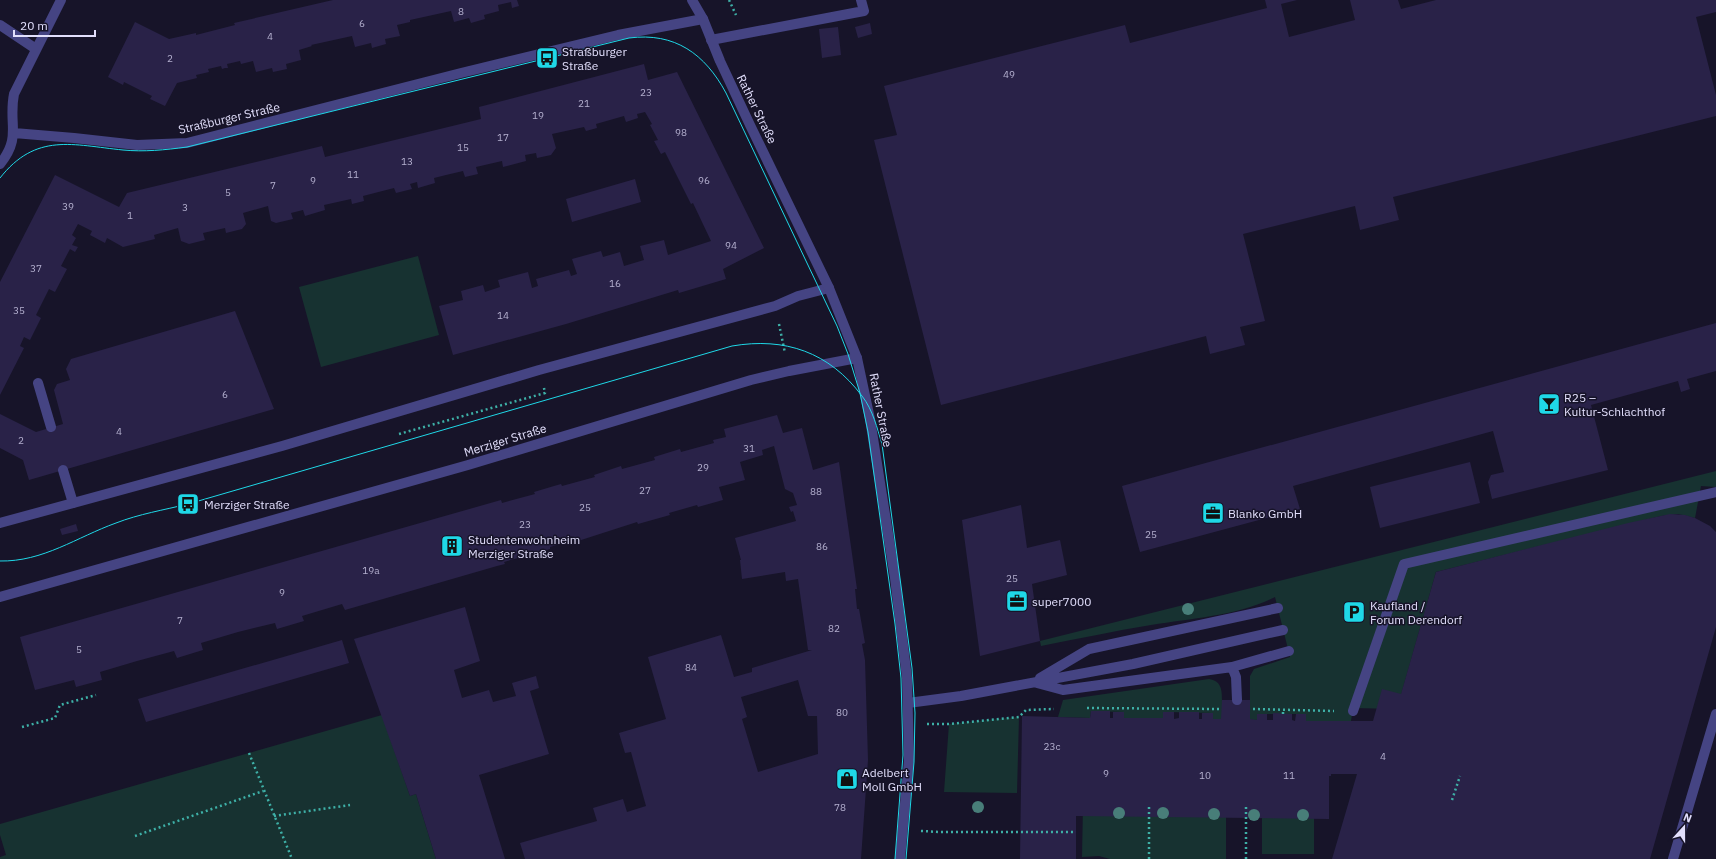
<svg xmlns="http://www.w3.org/2000/svg" width="1716" height="859" viewBox="0 0 1716 859" font-family="'IBM Plex Sans',sans-serif">
<style>
.green{fill:#173231}
.building{fill:#292248;fill-rule:evenodd}
.lines{fill:none;stroke-linecap:round;stroke-linejoin:round}
.path{stroke:#3eb0a7;stroke-width:2.5;stroke-dasharray:2 3;stroke-linecap:butt}
.service{stroke:#454483;stroke-width:10}
.minor{stroke:#454483;stroke-width:10}
.tertiary{stroke:#454483;stroke-width:10}
.tram{stroke:#1fd8e7;stroke-width:1}
.tree{fill:#487e79}
.labels{text-anchor:middle;dominant-baseline:central;stroke-width:3;stroke-linejoin:round;paint-order:stroke}
.number-label{font-size:10px;fill:#b4b0cf}
.poi-label{font-size:12px;fill:#e2dffc;stroke:#171429;text-anchor:start}
.street-label{font-size:12px;fill:#e2dffc;stroke:#171429}
</style>
<rect width="100%" height="100%" fill="#171429"/>
<path class="green" d="M418 256 439 335 321 367 299 287Z
M1716 471V487L1701 486 1695 518 1678 514 1661 516 1436 572 1397 709 1353 708 1351 721H1306V714H1257V720L1213 719V713L1164 712 1163 718H1124V712L1091 711 1090 718 1058 717 1063 700 1209 679C1221 681 1222 689 1222 700H1250V676L1254 669 1290 657 1275 597C1236 616 1193 618 1151 625 1114 631 1077 639 1041 646L1040 641Z
M382 715 410 796 416 794 436 859H0V857L6 855 0 835V824Z
M1019 717 1017 793 944 792 949 724Z
M1083 805 1226 806V859H1110L1099 856 1082 857Z
M1262 806H1314V854H1262Z"/>
<path class="building" d="M333 0H517L519 6 512 8 511 2 498 5 499 11 484 15 485 19 471 23 469 18 454 22 451 11 410 20V22L397 25 400 36 385 39 386 44 372 48 371 43 355 47 352 36 311 45 312 46 299 50 301 60 286 64 287 69 273 72 272 68 256 72 253 61 241 64 240 61 227 64 228 68H225L222 69 221 66 208 69 209 72 196 75 197 78 177 83 165 106 150 99 152 96 124 82 123 85 108 77 135 22 169 39 196 33V35L235 25 234 23Z
M1265 0H1297L1281 4 1289 37 1355 20 1350 0H1398L1401 9 1436 0H1716V12L1696 17 1716 95V116L1393 197 1399 220 1360 230 1355 206 1243 234 1265 321 1240 327 1245 345 1210 354 1206 336 941 405 874 140 897 135 884 86 1125 25 1130 43 1267 8Z
M870 23 872 34 858 38 855 27Z
M838 27 841 55 822 58 819 29Z
M644 64 648 80 677 72 764 248 723 269 726 279 679 293 678 290 566 324 453 355 439 306 463 300 461 291 483 285 485 292 500 287 498 280 528 272 532 288 538 286 536 279 569 270 571 276 577 274 572 259 601 251 603 257 620 252 624 266 644 260 640 246 664 240 668 255 711 241 693 203 691 204 665 152 661 154 654 141 658 140 650 125 652 124 645 112 637 114 638 118 626 122 624 116 596 124 597 128 586 131 584 127 552 134 556 148 551 155 537 158 536 153 525 155 526 161 503 167 502 161 476 167 478 174 465 177 463 171 446 175 434 178 435 183 418 188 417 182 410 184 412 189 396 193 394 188 363 196 364 201 352 204 351 199 324 205 325 210 305 216 303 210 291 213 293 219 276 223 271 221 268 206 243 213 246 224 242 229 226 233 225 228 203 233 205 240 189 244 181 241 178 228 154 235 155 239 123 247 107 238 105 243 90 235 92 231 78 224 72 235 76 238 72 245 78 247 75 252 70 249 61 266 67 269 55 292 49 289 36 315 41 318 30 340 24 337 20 346 24 348 0 395V282L55 175 119 207 127 193 322 146 325 157 481 119 479 107Z
M635 179 641 202 572 222 566 199Z
M235 311 274 409 29 480 23 460 0 448V414L36 432 63 424 54 390 57 384 70 380 66 369 71 359Z
M1716 323V371L1687 379 1690 389 1681 392 1678 381 1591 405 1608 470 1492 499 1488 482 1491 475 1504 472 1493 431 1293 486 1300 509 1140 552 1122 486Z
M777 415 783 433 802 428 813 470 839 462 857 589H855L857 609H859L865 643 862 644 865 660 868 760 861 859H525L520 843 597 821 593 808 623 799 627 812 646 806 631 752 625 753 619 733 666 719 648 657 721 635 734 677 752 672V668L812 650H808L798 579 786 581 785 572 742 579 740 560H741L735 538 796 521 793 511 791 512 789 507 797 505 793 493 785 489 774 446 762 450 763 455 740 462 745 480 719 487 723 500 698 507 697 505 669 513 670 515 638 524 637 522 578 541 577 539 550 547V549L504 562 505 564 497 566 345 610 342 604 302 616 304 621 277 629 275 623 238 632 201 643 203 650 177 658 174 651 137 661 100 672 102 680 76 687 74 680 35 690 20 637 501 500 502 503 535 494 534 492 554 486 561 484 562 486 595 477 594 475 621 466 622 469 655 460 654 457 680 449 681 452 714 443 713 440 726 437 724 429ZM798 680 808 716H817L818 754 758 772 742 719 747 717 741 697Z
M1470 462 1480 503 1380 528 1370 487Z
M1021 505 1027 548 1060 540 1067 575 1032 584 1040 641 980 656 962 520Z
M1670 514 1685 515 1695 518 1710 526 1716 532V627L1650 859H1332L1357 774H1331V776H1329V819L1076 816V859H1020L1022 716 1090 718 1091 711H1110V718H1113V712H1124V718H1163V712H1174V719L1179 718V712H1199V719H1202V713H1213V719H1221L1222 700H1250V719L1257 720V714H1267V720H1273V713L1292 714V720L1295 721 1296 714H1306V721H1373L1382 689 1401 694 1436 572 1628 523Z
M76 524 78 531 62 535 60 529Z
M465 607 480 661 454 670 462 698 489 690 493 702 516 696 512 683 536 676 539 688 530 691 549 754 479 775 505 859H436L416 794 410 796 354 639Z
M342 640 349 663 146 722 138 699Z"/>
<g class="lines">
<path class="path" d="M729 0 736 15
M779 324 785 353
M399 434 545 393 544 388
M1087 708 1220 709
M1253 709 1334 711
M1283 714V709
M927 724H949L1019 717 1026 710 1054 709
M22 727 55 718 60 705 96 695
M249 753 292 859
M1452 800 1460 776
M274 816 350 805
M921 831 940 832H1076
M135 836 263 791
M1149 859V806
M1246 859V806"/>
<path class="service" d="M711 40 864 11 861 0
M38 383 51 427
M63 470 73 503
M1232 667 1236 677 1237 700
M1040 678 1089 649 1278 608
M1037 683 1063 690 1232 667 1289 651
M908 703 961 696 1133 664 1283 630
M1353 711 1404 564 1716 492
M1673 859 1716 714"/>
<path class="minor" d="M0 25 36 49
M14 133 74 138 137 145 187 143 461 73 618 35 703 19
M0 164C22 137 8 124 14 94L61 0
M0 523 282 446 539 370 775 306 798 296 829 288
M0 597 468 465 751 380 789 371 857 358"/>
<path class="tertiary" d="M692 0 703 19 720 61 750 125 829 288 857 358 870 419 895 578 907 678 909 760 900 859"/>
<path class="tram" d="M0 178C36 132 73 145 123 150 144 152 165 150 187 147L629 38C675 32 705 54 726 93L837 326 848 354 860 393 868 432 895 624 901 678 903 755 895 859
M0 561C43 562 77 537 116 523 139 514 164 510 188 504L732 346C785 337 829 352 862 396 873 410 877 428 882 444L912 668 915 713 914 762 906 859"/>
</g>
<g class="tree">
<circle cx="1188" cy="609" r="6"/>
<circle cx="978" cy="807" r="6"/>
<circle cx="1119" cy="813" r="6"/>
<circle cx="1163" cy="813" r="6"/>
<circle cx="1214" cy="814" r="6"/>
<circle cx="1254" cy="815" r="6"/>
<circle cx="1303" cy="815" r="6"/>
</g>
<defs>
<g id="bus-square" transform="scale(1.15)"><rect x="-9" y="-9" width="18" height="18" rx="4" fill="#1fd8e7" stroke="#171429"/><path d="M-5-6H5V4H4V6H2V4H-2V6H-4V4H-5ZM-3.5-4V0h7V-4ZM-3.5 1.2v1.5H-2V1.2ZM2 1.2v1.5H3.5V1.2Z" fill="#111"/></g>
<g id="bar-square" transform="scale(1.15)"><rect x="-9" y="-9" width="18" height="18" rx="4" fill="#1fd8e7" stroke="#171429"/><path d="M-6-5H6L.8 .8V4.5H3.5V6h-7V4.5H-.8V.8Z" fill="#111"/></g>
<g id="office-square" transform="scale(1.15)"><rect x="-9" y="-9" width="18" height="18" rx="4" fill="#1fd8e7" stroke="#171429"/><path d="M-6-3h4V-5.5h4V-3h4V5H-6ZM-1-4.5V-3h2v-1.5ZM-6 0V1H6V0Z" fill="#111"/></g>
<g id="building-square" transform="scale(1.15)"><rect x="-9" y="-9" width="18" height="18" rx="4" fill="#1fd8e7" stroke="#171429"/><path d="M-4-6H4V6H1V3H-1V6H-4ZM-2.5-4.3h1.7v1.8h-1.7ZM.8-4.3h1.7v1.8H.8ZM-2.5-1h1.7V.8h-1.7ZM.8-1h1.7V.8H.8Z" fill="#111"/></g>
<g id="parking-square" transform="scale(1.15)"><rect x="-9" y="-9" width="18" height="18" rx="4" fill="#1fd8e7" stroke="#171429"/><path d="M-3.5-5.5H1a3.5 3.5 0 0 1 0 7H-1V5.5H-3.5ZM-1-3.4V-.6H.8a1.4 1.4 0 0 0 0-2.8Z" fill="#111"/></g>
<g id="shop-square" transform="scale(1.15)"><rect x="-9" y="-9" width="18" height="18" rx="4" fill="#1fd8e7" stroke="#171429"/><path d="M-5-2.5h2.3a2.7 3.5 0 0 1 5.4 0H5L5.5 6h-11ZM-1.5-2.5h3a1.5 2.3 0 0 0-3 0Z" fill="#111"/></g>
</defs>
<g fill-rule="evenodd">
<use href="#bus-square" x="547" y="58"/>
<use href="#bar-square" x="1549" y="404"/>
<use href="#bus-square" x="188" y="504"/>
<use href="#office-square" x="1213" y="513"/>
<use href="#building-square" x="452" y="546"/>
<use href="#office-square" x="1017" y="601"/>
<use href="#parking-square" x="1354" y="612"/>
<use href="#shop-square" x="847" y="779"/>
</g>
<g class="labels">
<g class="number-label">
<text x="461" y="11">8</text>
<text x="362" y="23">6</text>
<text x="270" y="36">4</text>
<text x="170" y="58">2</text>
<text x="1009" y="74">49</text>
<text x="646" y="92">23</text>
<text x="584" y="103">21</text>
<text x="538" y="115">19</text>
<text x="681" y="132">98</text>
<text x="503" y="137">17</text>
<text x="463" y="147">15</text>
<text x="407" y="161">13</text>
<text x="353" y="174">11</text>
<text x="313" y="180">9</text>
<text x="704" y="180">96</text>
<text x="273" y="185">7</text>
<text x="228" y="192">5</text>
<text x="68" y="206">39</text>
<text x="185" y="207">3</text>
<text x="130" y="215">1</text>
<text x="731" y="245">94</text>
<text x="36" y="268">37</text>
<text x="615" y="283">16</text>
<text x="19" y="310">35</text>
<text x="503" y="315">14</text>
<text x="225" y="394">6</text>
<text x="119" y="431">4</text>
<text x="21" y="440">2</text>
<text x="749" y="448">31</text>
<text x="703" y="467">29</text>
<text x="645" y="490">27</text>
<text x="816" y="491">88</text>
<text x="585" y="507">25</text>
<text x="525" y="524">23</text>
<text x="1151" y="534">25</text>
<text x="822" y="546">86</text>
<text x="371" y="570">19a</text>
<text x="1012" y="578">25</text>
<text x="282" y="592">9</text>
<text x="180" y="620">7</text>
<text x="834" y="628">82</text>
<text x="79" y="649">5</text>
<text x="691" y="667">84</text>
<text x="842" y="712">80</text>
<text x="1052" y="746">23c</text>
<text x="1383" y="756">4</text>
<text x="1106" y="773">9</text>
<text x="1205" y="775">10</text>
<text x="1289" y="775">11</text>
<text x="840" y="807">78</text>
</g>
<g class="poi-label">
<text x="562" y="51">Straßburger<tspan x="562" dy="14">Straße</tspan></text>
<text x="1564" y="397">R25 –<tspan x="1564" dy="14">Kultur‐Schlachthof</tspan></text>
<text x="204" y="504">Merziger Straße</text>
<text x="1228" y="513">Blanko GmbH</text>
<text x="468" y="539">Studentenwohnheim<tspan x="468" dy="14">Merziger Straße</tspan></text>
<text x="1032" y="601">super7000</text>
<text x="1370" y="605">Kaufland /<tspan x="1370" dy="14">Forum Derendorf</tspan></text>
<text x="862" y="772">Adelbert<tspan x="862" dy="14">Moll GmbH</tspan></text>
</g>
<g class="street-label">
<text transform="translate(757 109) rotate(64)">Rather Straße</text>
<text transform="translate(229 118) rotate(-13)">Straßburger Straße</text>
<text transform="translate(881 410) rotate(79)">Rather Straße</text>
<text transform="translate(505 440) rotate(-17)">Merziger Straße</text>
</g>
</g>
<g transform="translate(1684 827) rotate(21)" stroke="#171429" stroke-width="3" paint-order="stroke">
<path d="M0-3L7 15L0 10L-7 15Z" fill="#e2dffc"/>
<text y="-6" font-size="11" font-weight="bold" text-anchor="middle" fill="#e2dffc">N</text>
</g>
<path d="M14 30v6h81v-6" fill="none" stroke="#e2dffc" stroke-width="2"/>
<text x="20" y="30" font-size="12" fill="#e2dffc" stroke="#171429" stroke-width="3" paint-order="stroke">20 m</text>
</svg>
